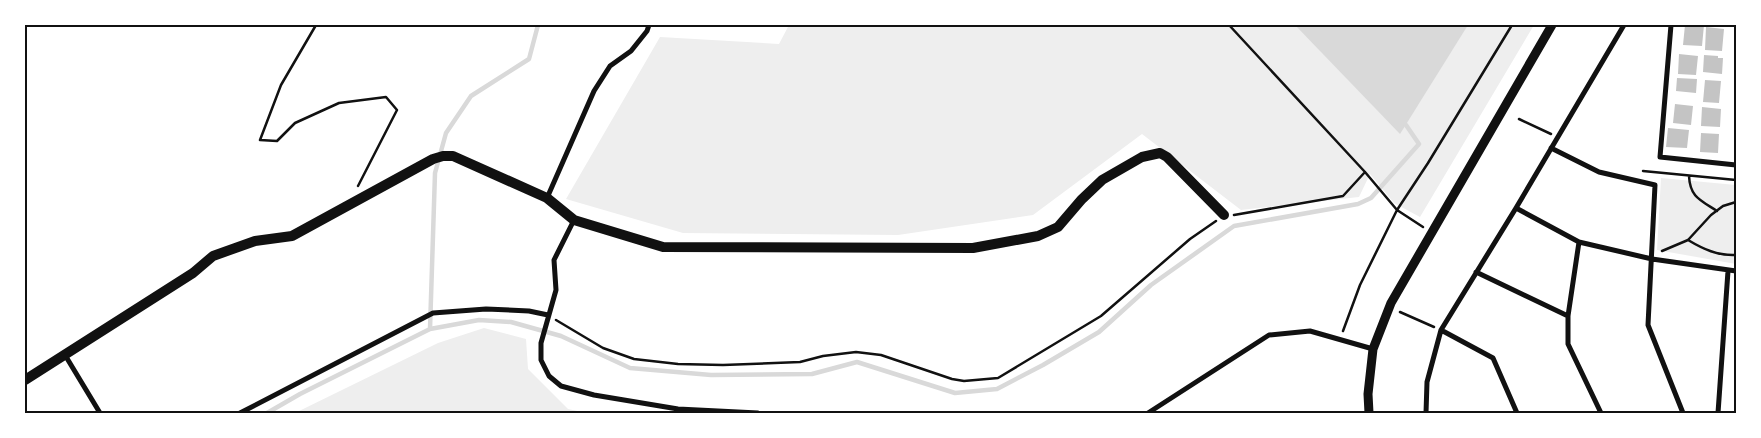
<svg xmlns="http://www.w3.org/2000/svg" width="1761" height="438" viewBox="0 0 1761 438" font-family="'Fira Sans Condensed',sans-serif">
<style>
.green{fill:#eee}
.water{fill:#d9d9d9}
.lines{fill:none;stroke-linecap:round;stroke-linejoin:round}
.stream{stroke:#d9d9d9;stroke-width:4.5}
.building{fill:#c4c4c4}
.path{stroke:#111;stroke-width:2.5}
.minor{stroke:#111;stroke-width:5}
.tertiary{stroke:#111;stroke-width:9}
.secondary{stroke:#111;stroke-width:10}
.neatline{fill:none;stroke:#111;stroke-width:2}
</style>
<rect width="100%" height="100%" fill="#fff"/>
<path class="green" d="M789 25H1534L1420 217 1394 203 1370 174 1359 197 1241 210 1142 134 1033 215 898 235 683 233 566 199 660 37 779 44Z
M1661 178 1736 185V264L1657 250Z
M484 328 526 339 528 369 568 409 587 413H295L438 343Z"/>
<path class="water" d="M1295 25H1468L1400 134Z"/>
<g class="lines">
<path class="stream" d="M430 329 435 173 446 133 471 96 529 59 538 25
M267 413 300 394 430 329 479 320 511 322 561 336 630 368 711 375 812 374 857 362 955 393 997 389 1043 365 1099 332 1151 285 1234 226 1358 204 1371 198 1419 144 1406 125"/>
</g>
<path class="building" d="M1685 25H1704L1702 46 1683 45Z
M1706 27 1724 29 1722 51 1705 50Z
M1679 54 1698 56 1696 75 1678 74Z
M1704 55 1718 56V58H1723L1722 74 1703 72Z
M1677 78 1697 79 1696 93 1676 91Z
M1705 80 1721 81 1719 103 1703 102Z
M1675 104 1693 106 1691 125 1673 123Z
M1702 107 1721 109 1720 127 1701 126Z
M1668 128 1689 130 1687 148 1666 147Z
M1701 133 1719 134 1718 153 1700 152Z"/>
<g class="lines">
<path class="path" d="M316 25 281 85 260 140 277 141 295 123 339 103 386 97 397 110 358 186
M1229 25 1365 172 1397 210 1423 227
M1519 119 1551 134
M1643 171 1736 180
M1689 176C1690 197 1700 200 1717 211
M1234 215 1343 196 1365 172
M1688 240C1703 249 1718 256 1736 255
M1662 251 1688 240 1711 215 1723 206 1736 202
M1400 312 1434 327
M556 320 603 348 634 359 678 364 723 365 800 362 823 356 856 352 881 355 952 379 964 381 998 378 1101 316 1190 239 1216 221
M1343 331 1360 285 1397 210 1428 163 1512 25"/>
<path class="minor" d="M1671 25 1660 157 1736 165
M1551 148 1599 172 1655 185 1648 325 1683 413
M547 198 594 91 610 66 631 51 647 31 649 25
M1516 208 1579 242 1652 259 1736 271
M574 220 554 260 556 290 541 343V360L549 376 561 386 594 395 678 409 758 413
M1579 242 1568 316V344L1601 413
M1476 272 1568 316
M1441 330 1493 358 1517 413
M65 355 100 413
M240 413 433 313 486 309 529 311 548 315
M1148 413 1269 335 1310 331 1373 349
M1426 413 1427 382 1441 330 1516 208 1624 25
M1718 413 1728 271"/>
<path class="tertiary" d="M1369 413 1368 394 1373 349 1391 303 1552 25"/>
<path class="secondary" d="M25 380 193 273 213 256 255 241 292 236 433 159 443 156H453L547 198 574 220 663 247 973 248 1038 236 1058 227 1082 199 1102 180 1142 157 1160 153 1167 157 1224 215"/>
</g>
<rect width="1761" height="438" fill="none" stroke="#ffffff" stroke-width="52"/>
<rect x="26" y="26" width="1709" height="386" class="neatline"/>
</svg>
